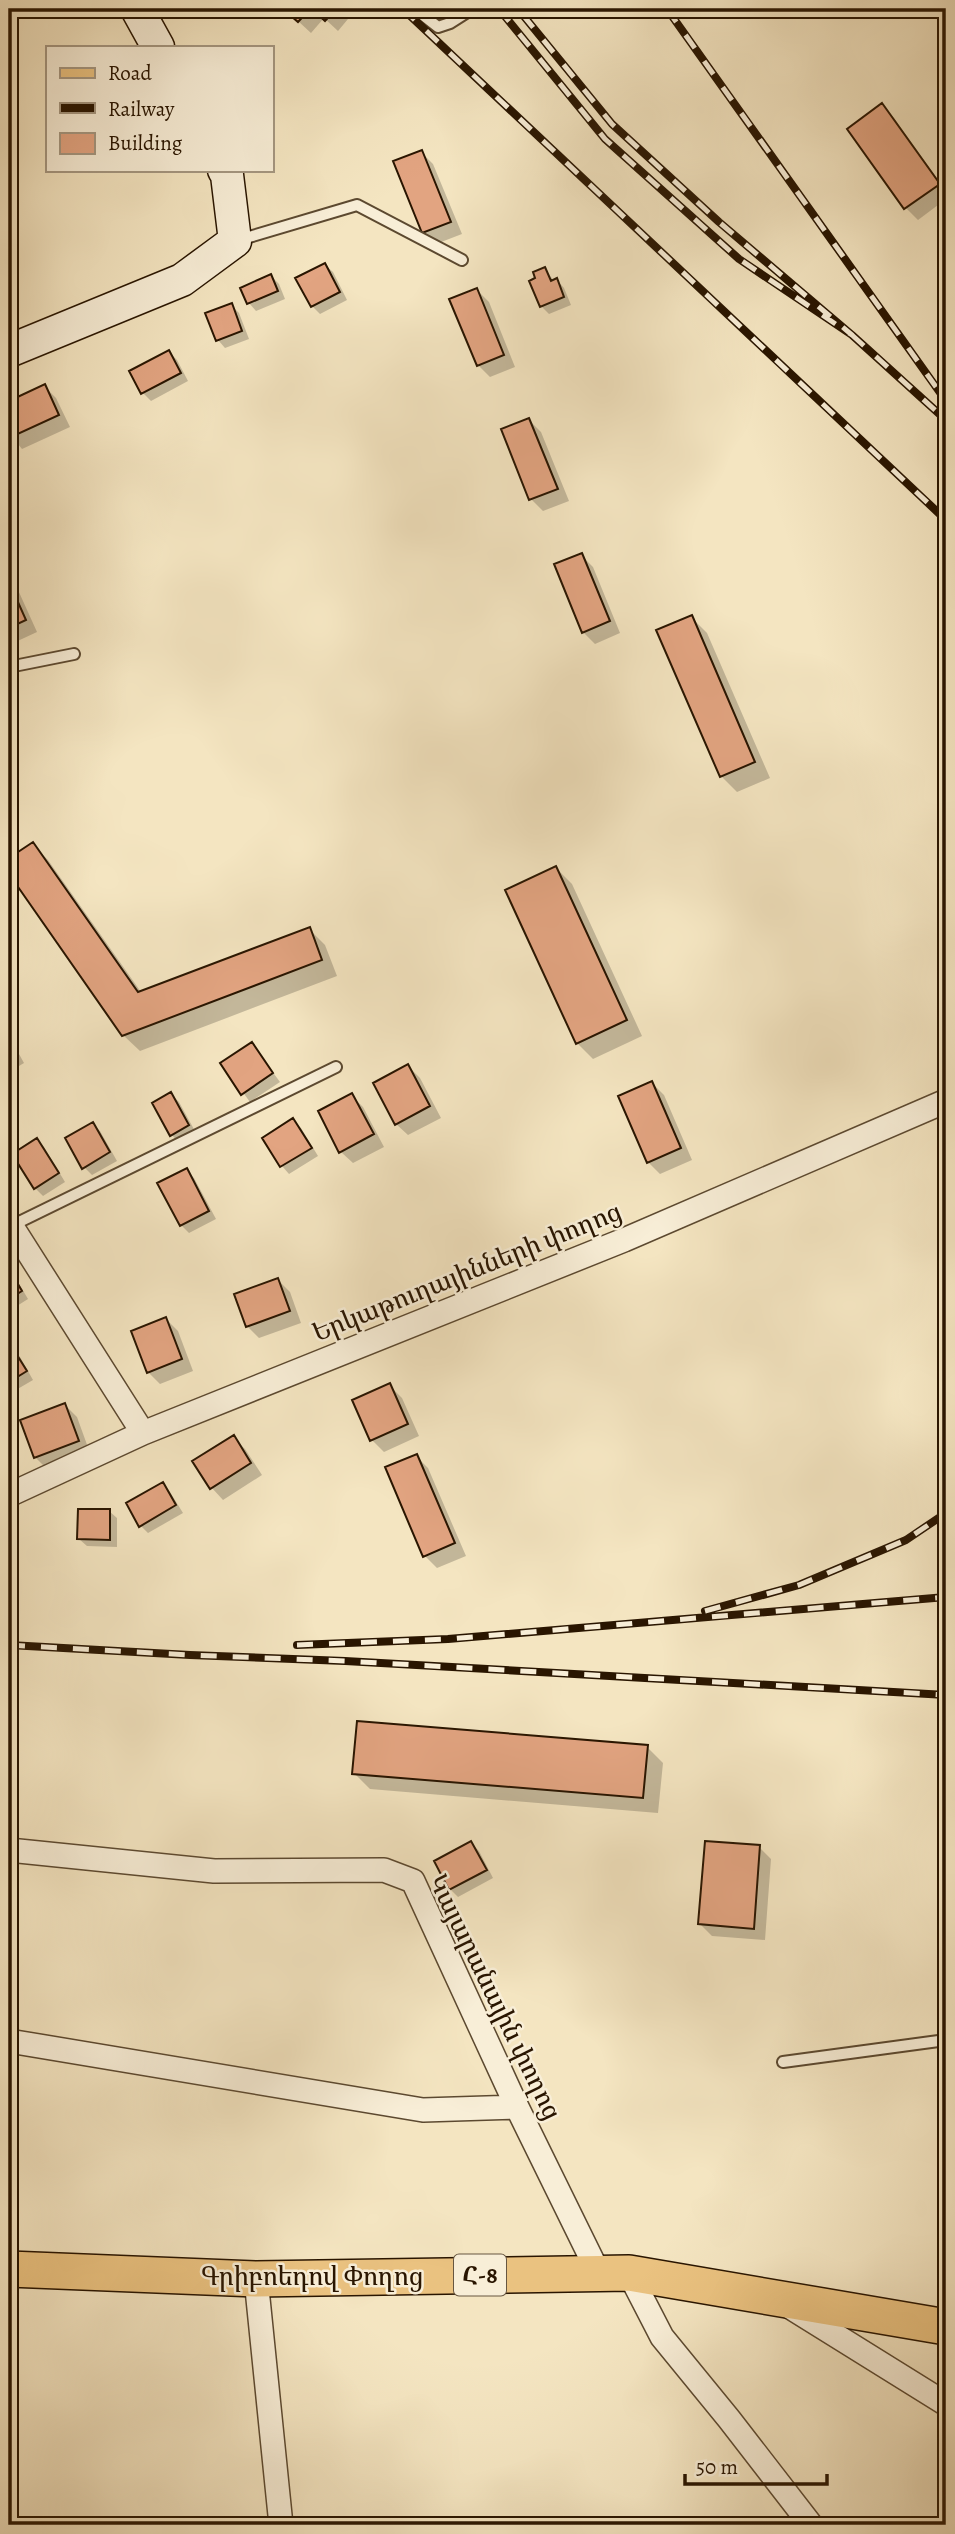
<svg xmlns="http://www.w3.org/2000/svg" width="955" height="2534" viewBox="0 0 955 2534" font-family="Alegreya,'Noto Serif Armenian',serif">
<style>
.shadow{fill:#0003}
.building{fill:#e2a481;stroke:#291500;stroke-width:2}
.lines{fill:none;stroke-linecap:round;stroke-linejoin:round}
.lane-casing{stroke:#5c4930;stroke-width:14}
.street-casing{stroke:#5c4930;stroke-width:26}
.secondary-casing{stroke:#291500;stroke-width:35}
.primary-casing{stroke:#291500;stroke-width:38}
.lane{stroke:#f8eed7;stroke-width:10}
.street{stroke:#f8eed7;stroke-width:23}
.secondary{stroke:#f8eed7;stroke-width:32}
.primary{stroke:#eac280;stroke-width:35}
.rail-casing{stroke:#291500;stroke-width:8}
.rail{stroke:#f8eed7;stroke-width:5;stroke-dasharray:16;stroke-linecap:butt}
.labels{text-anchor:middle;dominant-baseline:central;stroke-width:5;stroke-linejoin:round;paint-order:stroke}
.shield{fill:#f8eed7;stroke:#675640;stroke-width:2}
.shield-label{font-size:24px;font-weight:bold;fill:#291500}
.street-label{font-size:26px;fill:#291500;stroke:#f8eed7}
</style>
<rect width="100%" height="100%" fill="#f4e5c1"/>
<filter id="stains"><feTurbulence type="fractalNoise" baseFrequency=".00286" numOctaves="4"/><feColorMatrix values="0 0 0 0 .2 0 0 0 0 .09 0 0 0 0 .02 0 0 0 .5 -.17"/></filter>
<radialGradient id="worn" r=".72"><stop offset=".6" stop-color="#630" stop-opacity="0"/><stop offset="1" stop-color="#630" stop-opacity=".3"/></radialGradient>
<path class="shadow" d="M285 9H338L348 19 338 31 324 18 311 33Z
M882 106 894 118 946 191V199L918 220 906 208Z
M421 152 433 164 462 234 436 244 424 232 396 162Z
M325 265 333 272 347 300 320 314 312 306Z
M545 269 554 281 557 280 564 288 571 305 549 314 541 306Z
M271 276 279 284 285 299 256 311 249 303 242 289Z
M477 290 489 302 515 367 490 377 478 365Z
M231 305 239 313 249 339 225 348 218 340Z
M169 352 177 360 188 381 151 401 143 393 132 372Z
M44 386 56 398 70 427 22 449 9 433V403Z
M529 420 541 432 569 501 543 511 531 499Z
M581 555 593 567 620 633 595 644 583 632Z
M9 570 37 632 9 645Z
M691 617 707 633 770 778 737 792 721 776Z
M32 844 48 860 141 992 309 929 325 945 337 976 140 1051 123 1035 9 871V860Z
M556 868 572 884 642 1036 593 1059 577 1043Z
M9 1036 24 1063 9 1072Z
M252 1044 280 1082 250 1102 222 1064Z
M408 1066 420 1078 441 1118 408 1135 396 1124Z
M652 1083 664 1095 692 1160 660 1174 648 1162Z
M171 1094 179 1102 196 1133 179 1143 172 1135 155 1104Z
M351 1095 363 1107 384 1147 353 1163 341 1152Z
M293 1121 301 1128 318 1156 289 1174 282 1166 264 1139Z
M92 1124 100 1131 117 1161 92 1175 84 1167Z
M36 1140 44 1147 65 1182 43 1196 35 1188Z
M186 1170 194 1178 216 1219 189 1233 181 1225Z
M9 1267 28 1299 9 1311Z
M278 1280 290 1292 301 1323 259 1338 247 1326Z
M166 1319 178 1331 193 1371 160 1384 148 1372Z
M12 1349 20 1357 33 1380 9 1394V1351Z
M390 1386 402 1398 419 1436 384 1452 372 1440Z
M65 1405 77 1417 90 1453 47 1469 35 1457Z
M233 1437 245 1449 262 1475 223 1500 212 1488 195 1461Z
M416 1456 428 1468 466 1556 437 1568 425 1556Z
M162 1484 170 1492 183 1513 148 1533 141 1526Z
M109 1511 117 1518V1547L87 1546 79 1539Z
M647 1747 663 1763 658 1813 370 1789 354 1773Z
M471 1843 479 1851 493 1878 458 1897 450 1889Z
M759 1847 771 1859 765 1940 712 1936 700 1924Z"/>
<path class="building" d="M283 9H310L298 22Z
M312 9H336L325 21Z
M882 103 940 184 904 209 847 129Z
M422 150 451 222 422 233 393 161Z
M325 263 340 292 311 307 295 278Z
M545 267 551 281 557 278 564 297 540 307 529 281 535 278 533 272Z
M271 274 278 291 247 304 240 288Z
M477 288 504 355 477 366 449 299Z
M232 303 242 331 216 341 205 313Z
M169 350 181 373 141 394 129 371Z
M45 384 59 415 9 438V401Z
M529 418 558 489 529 500 501 429Z
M582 553 610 621 582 633 554 564Z
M9 582 26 620 9 628Z
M692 615 755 762 720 777 656 630Z
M33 842 138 992 310 927 322 960 122 1036 9 874V858Z
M556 866 627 1020 576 1044 505 890Z
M252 1042 273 1073 241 1095 220 1063Z
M408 1064 430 1106 395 1125 373 1083Z
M652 1081 681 1148 647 1163 618 1096Z
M171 1092 189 1125 170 1136 152 1103Z
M352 1093 374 1134 339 1153 318 1111Z
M293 1118 312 1148 280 1167 262 1138Z
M93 1122 110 1152 82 1169 65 1138Z
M37 1138 59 1173 34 1189 12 1154Z
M187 1168 209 1211 180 1226 157 1183Z
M9 1269 22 1291 9 1299Z
M278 1278 290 1311 246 1327 234 1294Z
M166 1317 182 1359 147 1373 131 1331Z
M12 1347 27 1371 9 1382V1349Z
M390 1383 408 1424 370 1441 352 1400Z
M65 1403 79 1441 34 1458 20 1420Z
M234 1435 251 1463 210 1489 192 1461Z
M417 1454 455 1543 423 1557 385 1467Z
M163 1482 176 1505 139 1527 126 1503Z
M78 1509H110V1540L77 1539Z
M357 1721 648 1745 643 1798 352 1774Z
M471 1841 487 1870 449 1890 434 1861Z
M705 1841 760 1845 754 1929 698 1924Z"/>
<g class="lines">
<g class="lane-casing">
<path id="lane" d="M415 9 438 27 450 23 472 9
M239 240 357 205 462 260
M9 667 74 654
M11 1226 336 1067
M783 2062 946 2040"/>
</g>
<g class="street-casing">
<path id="street" d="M9 1222 143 1433
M9 1495 143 1433 624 1240 946 1101
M9 1850 214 1871 384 1870 413 1881 517 2107 599 2274
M9 2041 423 2110 517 2107
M629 2273 662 2337 729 2419 811 2525
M256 2279 281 2525
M790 2307 946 2404"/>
</g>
<g class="secondary-casing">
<path id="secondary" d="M137 9 158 47
M9 351 182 280 235 241 227 175 224 170"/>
</g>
<g class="primary-casing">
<path id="primary" d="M9 2269 256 2279 629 2273 946 2327"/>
</g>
<use href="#lane" class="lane"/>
<use href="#street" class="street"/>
<use href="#secondary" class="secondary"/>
<use href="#primary" class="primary"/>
<g class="rail-casing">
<path id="rail" d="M403 9 946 520
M499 9 605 139 739 259 852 335 719 222 612 124 518 9
M667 9 946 401
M944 9 946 12
M852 335 946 420
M705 1611 799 1585 906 1540 946 1513
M9 1645 190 1655 345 1661 946 1695
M297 1645 448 1639 946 1597"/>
</g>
<use href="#rail" class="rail"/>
</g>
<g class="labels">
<rect class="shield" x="454" y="2254.5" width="52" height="41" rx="5"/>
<g class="shield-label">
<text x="480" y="2275">Հ-8</text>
</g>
<g class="street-label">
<text transform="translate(467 1272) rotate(-22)">Երկաթուղայինների փողոց</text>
<text transform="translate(495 1997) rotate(64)">Կայարանային փողոց</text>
<text x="312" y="2276">Գրիբոեդով Փողոց</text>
</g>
</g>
<rect width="955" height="2534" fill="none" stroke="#f4e5c1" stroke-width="35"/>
<rect x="10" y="10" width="934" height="2513" fill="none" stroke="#291500" stroke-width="3.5"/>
<rect x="18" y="18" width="920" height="2499" fill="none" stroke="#291500" stroke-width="2"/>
<rect x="46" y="46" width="228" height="126" fill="#f8eed7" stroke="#a59781" stroke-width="2"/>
<rect x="60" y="68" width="35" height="10" fill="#eac280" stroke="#a59781" stroke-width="2"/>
<text x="108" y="80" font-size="21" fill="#291500">Road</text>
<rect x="60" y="103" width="35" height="10" fill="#291500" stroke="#a59781" stroke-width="2"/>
<text x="108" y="116" font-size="21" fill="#291500">Railway</text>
<rect x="60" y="133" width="35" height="21" fill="#e2a481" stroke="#a59781" stroke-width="2"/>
<text x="108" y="150" font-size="21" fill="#291500">Building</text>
<path d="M685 2474v10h142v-10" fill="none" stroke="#291500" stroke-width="3.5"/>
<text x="696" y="2474" font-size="21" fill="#291500" stroke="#f8eed7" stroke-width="5" paint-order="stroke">50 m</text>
<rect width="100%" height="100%" filter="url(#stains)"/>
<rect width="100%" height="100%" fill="url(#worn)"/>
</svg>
